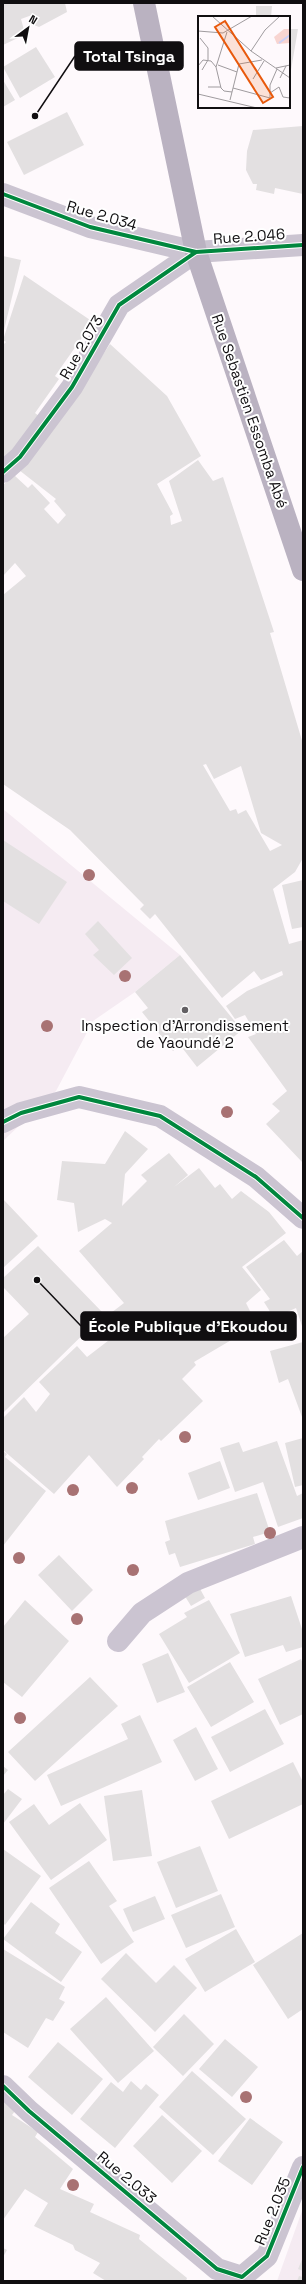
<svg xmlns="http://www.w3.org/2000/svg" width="306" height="2284" viewBox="0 0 306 2284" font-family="'Space Grotesk',sans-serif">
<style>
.built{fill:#f5ebf2}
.building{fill:#e3e0e1;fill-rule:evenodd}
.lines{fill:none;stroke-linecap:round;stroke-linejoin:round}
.minor{stroke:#cbc4d1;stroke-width:22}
.major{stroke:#bab2c1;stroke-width:22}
.cycleway-casing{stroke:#fff;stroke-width:6}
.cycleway{stroke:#00873e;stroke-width:4}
.tree{fill:#a87273}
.poi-dot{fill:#636063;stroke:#fff;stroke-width:1.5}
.labels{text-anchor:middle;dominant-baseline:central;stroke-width:4;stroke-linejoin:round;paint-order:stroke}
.street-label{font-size:15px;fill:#100e10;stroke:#fff}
.poi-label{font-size:15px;fill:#100e10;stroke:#fff}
.inset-river{fill:none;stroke:#ccd0f6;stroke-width:2}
.inset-road{fill:none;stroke:#9f9b9e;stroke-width:1}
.view{fill:#e8590c;fill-opacity:0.15;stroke:#e8590c;stroke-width:2}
.inset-edge{fill:none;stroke:#100e10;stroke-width:2}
.leader{fill:none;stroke:#100e10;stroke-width:1.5}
.callout-dot{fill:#100e10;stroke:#fff;stroke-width:1.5}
.callout{fill:#100e10;stroke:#100e10;stroke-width:1.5}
.callout-label{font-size:16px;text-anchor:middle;font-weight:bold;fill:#fff}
</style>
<rect width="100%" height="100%" fill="#fef9fc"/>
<path class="built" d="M3 809 180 955 135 992 93 1021 56 1091 3 1141Z
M303 2208V2281H277Z"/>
<path class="building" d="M3 3H65L67 12 39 27 34 25 32 15 21 19 24 30 22 36 3 45Z
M256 6H272L271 17H256Z
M289 29H298L290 76H289Z
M36 47 55 77 20 98 3 67Z
M3 80 15 100 3 107Z
M67 112 84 145 24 175 7 142Z
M303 126V194L275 188 274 194 256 190 257 184H253L246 170 247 151 253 130Z
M3 256 21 260 4 330H3Z
M24 275 93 322 55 376 59 379 35 413 44 420 3 468V345L6 342 3 340Z
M110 344 167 396 201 456 157 484 173 514 170 516 171 525 182 521 169 481 198 460 213 481 223 477 274 632 270 633 303 744V858L295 872 273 889 289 944 303 940V1163L266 1124 280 1111 272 1104 287 1091 248 1037 256 1034 245 1015 235 1019 226 1006 247 991 283 975 282 971 261 980 254 971 222 998 155 914 150 919 140 909 144 905 70 830 3 784V595L26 576 15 563 3 576V485L14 475 28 488 32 484 50 503 44 509 58 524 66 515 54 501 56 499 19 470 57 424ZM206 764 214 779 241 766 261 833 282 845 270 851 246 810 238 814 236 809 230 811 203 765Z
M3 840 67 882 39 924 3 901Z
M303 880V927L292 929 282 885Z
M98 921 132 958 114 975 93 955 99 950 85 934Z
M180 955 242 1030 197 1067 180 1045 173 1051 142 1012 148 1008 135 992Z
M125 1131 148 1149 125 1174 122 1206 147 1181 141 1175 169 1153 188 1175 174 1187 199 1168 215 1188 220 1184 232 1199 241 1191 269 1212 286 1233 242 1267 261 1290 246 1303 257 1325 194 1362 196 1365 182 1379 203 1401 161 1441 159 1439 142 1457 144 1459 117 1487 89 1455 54 1494 3 1450V1418L24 1397 36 1412 50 1394 39 1382 77 1346 87 1357 113 1337 103 1319 124 1303 79 1251 112 1223 105 1219 78 1232 74 1203 57 1200 62 1161 105 1164Z
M3 1199 38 1236 3 1268Z
M284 1240 297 1256 303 1251V1329L296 1308 274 1318 264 1302 270 1299 246 1267Z
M38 1246 104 1314 3 1413V1338L29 1314 3 1287V1278Z
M303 1342V1417H302L288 1379 279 1383 270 1351Z
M303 1438V1485L295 1487 285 1443Z
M277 1441 297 1496 303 1493V1518L278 1527 263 1482 235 1492 220 1448 239 1442 243 1452Z
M3 1451 7 1454 5 1457 46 1491 3 1546Z
M220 1461 230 1488 198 1500 188 1473Z
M257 1493 270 1532 253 1537 255 1544 180 1567 175 1553 169 1555 165 1542 170 1540 165 1521Z
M59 1555 93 1590 72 1611 38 1575Z
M198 1585 205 1598 191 1606 183 1593Z
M291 1596 303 1632V1647L286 1652 283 1645 245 1657 230 1614Z
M25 1600 69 1641 22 1697 3 1682V1627Z
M209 1600 240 1653 189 1683 159 1634 187 1617 184 1613Z
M168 1653 185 1692 157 1703 142 1664Z
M301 1659 303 1664V1714L280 1725 258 1679Z
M230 1662 254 1702 211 1727 187 1687Z
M90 1677 118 1706 35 1781 8 1752Z
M265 1709 284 1744 230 1772 211 1737Z
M140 1715 162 1762 61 1806 47 1775 128 1739 121 1724Z
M196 1727 218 1769 195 1781 173 1740Z
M293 1762 303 1782V1804L229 1839 211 1801Z
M3 1766 8 1770 3 1776Z
M8 1789 22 1799 3 1824V1795Z
M142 1790 152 1856 113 1861 104 1796Z
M80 1803 107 1840 51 1880 9 1822 34 1804 49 1825Z
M200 1846 218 1891 176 1908 157 1862Z
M3 1849 41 1876 5 1925 3 1923Z
M89 1861 117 1901 109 1906 134 1942 101 1964 49 1888Z
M221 1894 235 1927 186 1948 171 1915Z
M155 1896 165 1919 133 1932 123 1909Z
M31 1902 60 1924 55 1933 82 1952 61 1982 3 1939Z
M236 1929 255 1962 205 1992 185 1959Z
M303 1933V2009L288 2019 253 1965Z
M3 1949 65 1987 59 1999 65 2002 53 2021 46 2018 28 2048 3 2032Z
M126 1953 156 1983 174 1965 197 1988 155 2032 101 1979Z
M106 1997 154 2051 118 2083 70 2029Z
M184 2014 214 2044 183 2076 153 2047Z
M225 2039 258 2067 232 2097 199 2069Z
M58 2042 103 2079 72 2115 28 2077Z
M192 2071 246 2119 213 2155 159 2107Z
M131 2081 141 2090 146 2084 159 2095 115 2148 80 2119 111 2082 123 2092Z
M3 2100 15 2111 12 2115 38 2132 35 2137 73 2169 60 2189 94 2204 90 2212 140 2235 139 2239 187 2278 186 2281H106L93 2273 100 2263 75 2250 73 2245 34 2226 48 2203 25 2189 3 2220Z
M162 2115 202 2151 172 2183 133 2146Z
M250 2118 283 2142 252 2185 218 2161Z
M3 2248 7 2250 3 2257Z
M303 2257V2271L298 2269Z
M299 2276 303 2277V2281H297Z"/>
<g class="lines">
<path class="minor" d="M3 194 90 227 196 252 303 245
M3 472 20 457 72 387 119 305 196 252
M3 1122 21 1113 79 1097 160 1116 256 1177 303 1218
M118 1641 142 1613 188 1583 303 1537
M3 2086 29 2111 217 2269 242 2277 267 2256 303 2167"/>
<path class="major" d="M144 3 196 252 303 570"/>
<g class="cycleway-casing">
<path id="cycleway" d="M3 194 90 227 196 252 303 245
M3 472 20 457 72 387 119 305 196 252
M3 1122 21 1113 79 1097 160 1116 256 1177 303 1218
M3 2086 29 2111 217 2269 242 2277 267 2256 303 2167"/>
</g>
<use href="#cycleway" class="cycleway"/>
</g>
<g class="tree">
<circle cx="89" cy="875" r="6"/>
<circle cx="125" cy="976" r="6"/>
<circle cx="47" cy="1026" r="6"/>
<circle cx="227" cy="1112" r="6"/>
<circle cx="185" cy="1437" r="6"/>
<circle cx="132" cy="1488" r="6"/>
<circle cx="73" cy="1490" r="6"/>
<circle cx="270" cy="1533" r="6"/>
<circle cx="19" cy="1558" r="6"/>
<circle cx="133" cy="1570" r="6"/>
<circle cx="77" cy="1619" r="6"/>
<circle cx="20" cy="1718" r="6"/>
<circle cx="246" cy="2097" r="6"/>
<circle cx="73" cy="2185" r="6"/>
</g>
<circle class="poi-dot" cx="185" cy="1010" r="4"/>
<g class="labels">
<g class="street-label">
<text transform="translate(102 215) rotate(16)">Rue 2.034</text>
<text transform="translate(249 236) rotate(-4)">Rue 2.046</text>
<text transform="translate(81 347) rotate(-60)">Rue 2.073</text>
<text transform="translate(250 411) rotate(71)">Rue Sebastien Essomba Abé</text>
<text transform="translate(127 2177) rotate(40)">Rue 2.033</text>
<text transform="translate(272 2211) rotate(-68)">Rue 2.035</text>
</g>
<g class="poi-label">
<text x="185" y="1025">Inspection d'Arrondissement<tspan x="185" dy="17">de Yaoundé 2</tspan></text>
</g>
</g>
<g transform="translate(198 16)">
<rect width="92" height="92" fill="#fef9fc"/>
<path d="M86 13H92V27L79 28 76 21Z" fill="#f8d5d1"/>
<path class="inset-river" d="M81 27 92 19"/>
<path class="inset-road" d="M14 0 53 35 92 62M0 15 25 17 54 0M29 16 18 51 23 72 26 75 34 76M2 22 10 32V44L4 54M53 35 67 14 82 0M20 49 39 56M0 50 5 44 13 45 18 51M78 52 92 49M82 62 88 50M55 63 66 45M10 71H23M35 72 72 82V69L79 53M72 77 81 71 85 81 92 82M0 78 59 92M32 84 41 48 64 44"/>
<path class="view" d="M27 5 75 81 65 87 17 11Z"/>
<rect width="92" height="92" class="inset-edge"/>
</g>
<path class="leader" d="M35 116L75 56M37 1280L81 1326"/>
<g class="callout-dot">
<circle cx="35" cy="116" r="4"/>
<circle cx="37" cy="1280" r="4"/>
</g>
<g class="callout">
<rect x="75" y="42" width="108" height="28" rx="4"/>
<rect x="81" y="1312" width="215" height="28" rx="4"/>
</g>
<g class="callout-label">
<text x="129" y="62">Total Tsinga</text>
<text x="188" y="1332">École Publique d'Ekoudou</text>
</g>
<rect width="306" height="2284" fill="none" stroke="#100e10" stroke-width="8"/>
<g transform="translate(28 28) rotate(32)" stroke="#ffffff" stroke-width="3" paint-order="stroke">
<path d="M0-3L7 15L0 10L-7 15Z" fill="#100e10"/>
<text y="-6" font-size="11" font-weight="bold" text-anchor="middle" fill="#100e10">N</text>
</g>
</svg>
